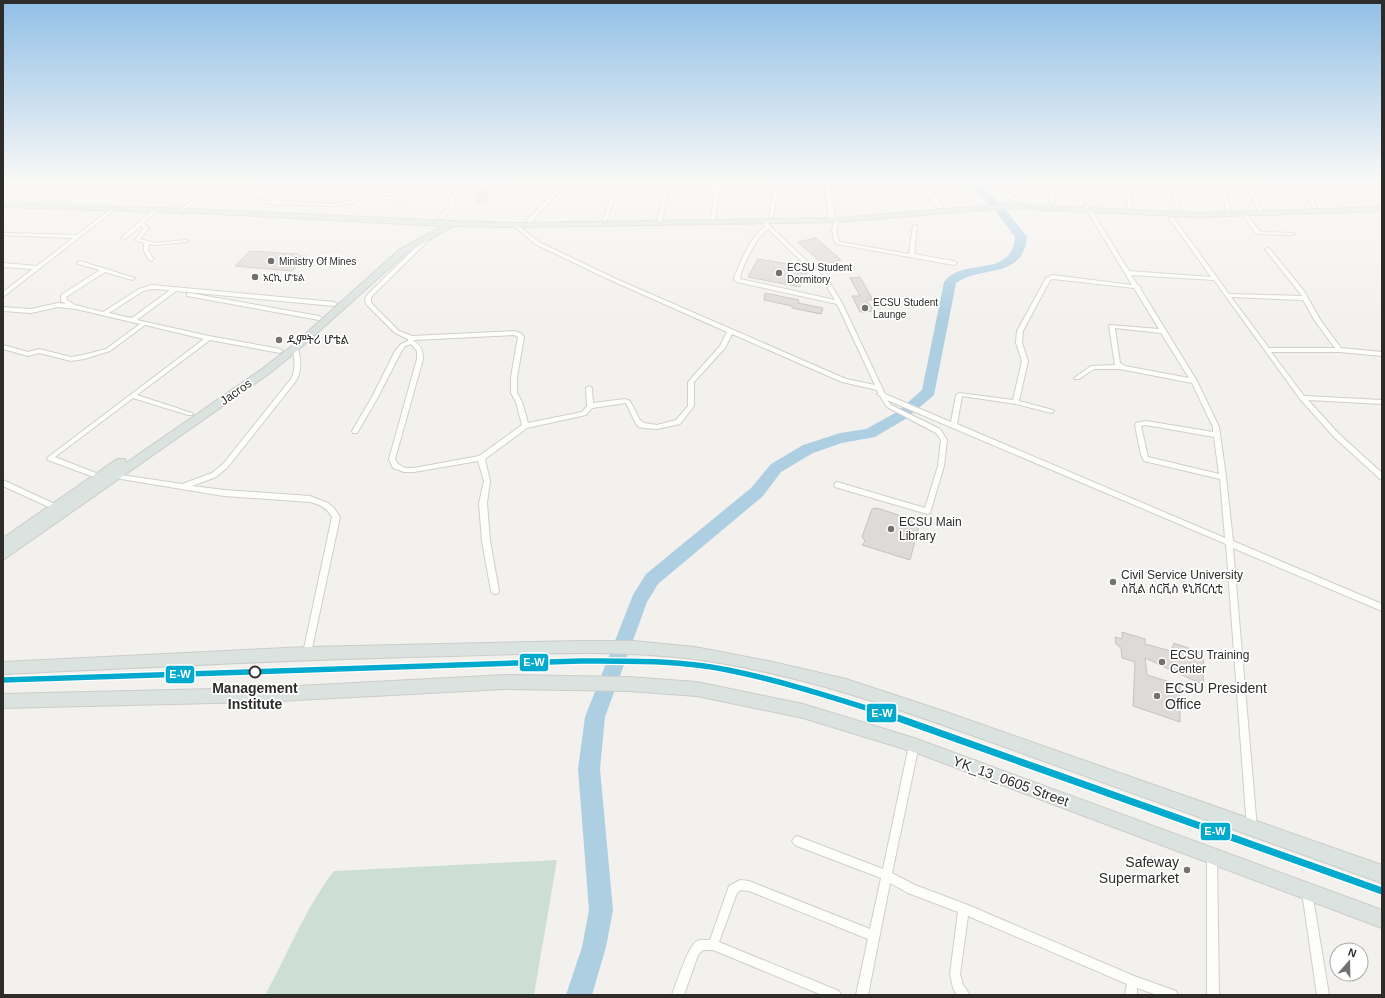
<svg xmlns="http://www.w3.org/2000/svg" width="1385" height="998" viewBox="0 0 1385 998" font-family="Helvetica,'Noto Sans Ethiopic',sans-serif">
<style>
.green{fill:#cddfd4}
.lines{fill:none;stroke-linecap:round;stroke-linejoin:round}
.river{fill:#aecfe2;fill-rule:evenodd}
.building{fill:#dddad8;stroke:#c6c3c1}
.street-casing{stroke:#d1cfcd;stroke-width:2}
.secondary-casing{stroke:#d1cfcd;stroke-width:2}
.primary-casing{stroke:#cdccca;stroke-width:2}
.street{fill:#fdfdfc;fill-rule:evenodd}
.secondary{fill:#fdfdfc;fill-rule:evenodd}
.primary{fill:#dae3e0;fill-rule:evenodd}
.rail-1-far1-casing{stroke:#fff;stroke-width:8}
.rail-1-casing{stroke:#fff;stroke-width:10}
.rail-1-far1{stroke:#00a9ce;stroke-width:5.5}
.rail-1{stroke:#00a9ce;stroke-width:7}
.poi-dot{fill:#73716f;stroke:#fff;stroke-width:1.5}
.stop-dot{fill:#fff;stroke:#2e2c2a;stroke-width:2}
.labels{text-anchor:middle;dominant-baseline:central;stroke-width:3.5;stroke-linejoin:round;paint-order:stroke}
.far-poi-label{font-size:10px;fill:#2e2c2a;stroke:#fff;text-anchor:start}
.poi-label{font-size:12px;fill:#2e2c2a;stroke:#fff;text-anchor:start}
.street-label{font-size:12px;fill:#2e2c2a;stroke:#fff}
.near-stop-label{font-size:14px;font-weight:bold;fill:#2e2c2a;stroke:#fff}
.near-poi-label{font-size:14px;fill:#2e2c2a;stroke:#fff;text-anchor:start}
.near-street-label{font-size:14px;fill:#2e2c2a;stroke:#fff}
.line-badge{stroke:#fff;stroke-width:1.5}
.badge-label{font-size:11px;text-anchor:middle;font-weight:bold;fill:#fff}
</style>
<rect width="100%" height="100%" fill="#f3f1ee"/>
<path class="green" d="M557 860 534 995H265C288 954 305 908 334 871Z"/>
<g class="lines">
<path class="river" d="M965 181H976L1002 205 1027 237C1023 280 981 265 956 283L934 395 907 418 875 437 842 443 813 453 781 472 763 496 658 584 647 602 605 717 600 769 613 910 606 947 592 995H566L582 947 589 910 578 769 585 717 633 595 646 574 751 488 771 464 803 445 840 433 866 429 897 412 922 390 944 282C963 256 1011 280 1015 237L994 209Z"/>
</g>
<path class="building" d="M489 189 486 202H476L479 190Z
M816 238 841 260 823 264 798 242Z
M250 251 298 254 297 256H306L292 271 235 266Z
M758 259 806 267 808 270 800 287 748 277Z
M860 277 873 300H866L874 311 860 312 852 296H860L850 278Z
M765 293 799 300 798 303 823 308 821 314 792 308V306L764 300Z
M877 508 920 522 910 560 862 545 865 541 862 537 872 509Z
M1122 632 1145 639V644L1171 651 1174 643 1202 653 1204 665 1202 664 1204 685 1145 658 1147 675 1180 685V722L1133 706 1135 662 1122 658 1121 648 1116 644 1115 637 1122 639Z"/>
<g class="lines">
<g class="street-casing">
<path id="street" d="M99 181H104L78 194 65 204 61 203 74 192Z
M168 181H174L211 189 224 181H228L216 190 227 192 247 181H252V182L232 193 267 201H274L307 181H312L280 201 334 204 353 200 384 181H391L415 194 406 201 364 197 356 202 334 206 274 204 213 192 180 212H178V210L208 191ZM388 183 410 194 405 199 367 195Z
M445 181H449L450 189 455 203 443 219H441L439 218 451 203 446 189Z
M565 181H569L531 222H527V220Z
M616 181H620L618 187 664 188 666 181H670L669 188 715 189 716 181H720L719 190 773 191 775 181H779L778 191 828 193 830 194 828 195 777 194 773 217 771 218 769 217 773 194 719 192 715 219 713 220 711 219 714 192 668 191 661 224 659 225 657 224 664 191 617 189 607 220 603 221V220Z
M983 181H988L998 185 999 181H1003L1002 188 1021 202 1017 203 998 189Z
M1050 181H1054V203L1052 204 1050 203Z
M1124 181H1128L1132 209 1128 208Z
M1171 181H1175L1180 211 1176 210Z
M1186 181H1196L1248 187 1246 181H1250L1263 214 1261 215 1259 214 1249 190 1226 187 1230 210 1228 211 1226 210 1221 187 1188 182Z
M1297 181H1301L1317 207V208H1313Z
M1368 181 1382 182V184Z
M919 183H923L942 206V208H938L919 185Z
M832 185 879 187 890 193 886 194 878 189 834 187H832Z
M11 200 15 201 3 208V205Z
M1084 204 1088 205 1129 271 1211 277 1169 218 1171 217H1173L1229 294 1302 296 1265 249 1269 248 1304 291 1321 321 1341 348 1382 352V356L1339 352H1271L1304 396 1382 400V404L1308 400 1338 433 1382 473V479H1380L1334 437 1300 399 1214 280 1131 275 1138 285 1141 287 1140 288 1197 381 1219 427 1226 477 1233 541 1382 604V611L1233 548 1257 828 1255 831 1252 833 1249 831 1247 828 1226 544 887 400 891 405 940 429 947 440 944 466 930 513 927 514 835 487 834 485 835 483 837 482 925 508 938 466 941 440 936 433 887 407 880 396 877 394 878 393 877 390 842 382 732 334 725 348 694 382V406L680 424 657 429 644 428 639 427 636 424 626 403 592 408 586 415 527 428 485 459 490 481 487 503 490 541 499 591 498 593 495 594 492 593 491 591 482 541 479 503 484 481 478 461 414 472H404L393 468 389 459 417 359V351L411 344 405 346 401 352 378 397 357 433H353L352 431 372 397 395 351 401 344 408 341V339L395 333 366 304 365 298 369 293 427 236H429L431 237V238L373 295 371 298V303L399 331 412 336 515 331 522 334 524 337 517 377V393L522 402 528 423 582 412 587 406 586 388 589 386 592 388 593 403 625 399 630 401 640 420 644 423 657 425 676 420 688 406V382L720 346 727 332 610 280 535 244 514 226V225L516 224 539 242 614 278 846 379 875 385 837 304 737 282 734 280V277C742 260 749 238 765 227L763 222 767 221 770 226 830 283 842 303 885 394 951 422 956 395 959 393 1013 400 1022 361 1016 343 1017 331 1046 278 1052 275 1132 285 1084 205ZM768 229 825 284 835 300 740 279C741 267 757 237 768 229ZM1053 279 1134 288 1159 329 1110 325 1109 326 1115 365 1091 366 1074 378 1075 379H1079L1094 369H1120L1192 383 1213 427V432L1146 421 1136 423 1135 425 1141 455 1144 461 1220 479 1225 538 957 424 962 396 1016 404 1051 413 1053 412 1054 411 1053 410 1019 401 1028 361 1022 343 1023 331 1050 280ZM1231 297 1303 300 1315 321 1335 348H1269ZM1115 328 1161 333 1189 378 1125 366 1120 363ZM514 335 518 337 511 377V393L516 402 522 425 479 456 414 468H405L398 464 395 459 423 359C423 351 421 345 414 341V340ZM1146 425 1214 437 1219 474 1148 457 1141 426Z
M113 207 117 208 3 297V292L33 269 3 267V263L37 266 73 238 3 235V233L77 235Z
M154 209 158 210 143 223 149 228 140 239 155 243 186 240 188 241 186 242 155 245 149 244 148 251 154 259 151 261 149 260 144 251V243L135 240 144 228 141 226 125 239 121 238Z
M1242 213H1246L1258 229 1261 232 1293 233 1295 234 1293 235 1258 234 1254 231 1242 214Z
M836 219 840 220 836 229 838 240 840 242 909 254 913 226 917 225 914 254 954 261 957 263 954 265 837 244 834 241 832 229Z
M80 261 135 278 132 280 105 272 66 297 67 300 75 305 103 312 139 289 152 285 334 302 337 304 334 306 176 291 137 320 209 336 280 349 283 351 280 353 210 340 137 395 192 413 193 414 192 415H188L133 398 55 457 101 475 102 477 101 479H99L48 460 47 458 204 339 145 325 110 351 84 359 71 361 39 353 28 356 3 349V345L28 352 39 349 71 357 83 355 106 349 140 324 76 309 58 307 31 313 3 311V307L31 309 58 303 66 304 61 301V295L100 270 78 264 77 263ZM152 289 170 290 132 318 109 313 143 291Z
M189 293 319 316 322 318 319 320 187 296V294Z
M295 346 298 348C301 359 302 371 296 381L227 468 216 477 192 486 224 490 310 496 328 503 334 508 340 517 311 653 310 656 307 657 304 656 303 653 332 517C327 508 320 504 310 502L224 496 115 478 112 476 115 474 182 484 212 473 223 464 291 379C296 369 295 358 292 348Z
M3 480 57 505 59 507 57 509H53L3 486Z
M914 741 917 742 919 745 892 873 915 885 968 905 1134 976 1176 991 1178 995H1157L1137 988V995H1125L1127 984 968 916 960 974 963 985 970 995H957L953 988 950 974 958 912 908 893 890 883 868 995H856L868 939 749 891 741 890 737 893 719 942 839 991 841 995H822L713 950H703L698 955 684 995H672C677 982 687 948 697 941 701 939 706 940 710 940L729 886 740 880 749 881 870 929 881 878 797 846 794 844 792 841 794 838 797 836 883 869 909 745 911 742Z
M1212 851 1216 852 1217 856 1219 995H1207V856L1208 852Z
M1307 887 1311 888 1312 892 1329 995H1317L1302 892 1303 888Z"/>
</g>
<g class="secondary-casing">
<path id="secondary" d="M824 181H830L835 220 832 222 829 220Z"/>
</g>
<g class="primary-casing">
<path id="primary" d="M3 203 217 210 450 221 516 223 838 218 1008 204 1198 213 1382 207V211L1198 217 1008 208 838 222 516 227 453 226 405 254 298 350 270 373 3 560V538L117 459H125L126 463 262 369 292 346 399 250 442 226 217 214 3 207Z
M580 641H634L695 647 773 662 846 679 946 712 1382 865V883C1264 840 1145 798 1027 755 918 716 808 674 693 659 613 649 531 654 451 656 301 659 152 667 3 674V662L307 647Z
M505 675 628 677 697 682 803 704 914 738 1382 910V928L914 752 803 718 697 696 628 691 505 689 260 702 3 708V694L260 688Z"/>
</g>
<use href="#street" class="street"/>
<use href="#secondary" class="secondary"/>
<use href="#primary" class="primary"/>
<g class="rail-1-far1-casing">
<path id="rail-1-far1" d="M3 680 580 661C629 661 680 660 728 670 787 682 844 701 901 719"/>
</g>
<g class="rail-1-casing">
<path id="rail-1" d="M898 718 1382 891"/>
</g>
<use href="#rail-1-far1" class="rail-1-far1"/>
<use href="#rail-1" class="rail-1"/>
</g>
<linearGradient id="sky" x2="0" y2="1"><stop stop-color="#91bfe6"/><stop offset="0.57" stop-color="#faf9f7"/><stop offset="1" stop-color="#faf9f7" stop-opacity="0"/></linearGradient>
<rect width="1385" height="320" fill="url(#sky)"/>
<g class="poi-dot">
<circle cx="271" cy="261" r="4"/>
<circle cx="779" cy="273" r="4"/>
<circle cx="255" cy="277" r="4"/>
<circle cx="865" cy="308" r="4"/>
<circle cx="279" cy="340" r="4"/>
<circle cx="891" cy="529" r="4"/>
<circle cx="1113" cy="582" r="4"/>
<circle cx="1162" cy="662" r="4"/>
<circle cx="1157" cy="696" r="4"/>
<circle cx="1187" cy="870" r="4"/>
</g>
<circle class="stop-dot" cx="255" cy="672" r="5.5"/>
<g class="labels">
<g class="far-poi-label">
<text x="279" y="261">Ministry Of Mines</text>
<text x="787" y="267">ECSU Student<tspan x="787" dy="12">Dormitory</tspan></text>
<text x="263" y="277">አርኪ ሆቴል</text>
<text x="873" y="302">ECSU Student<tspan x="873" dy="12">Launge</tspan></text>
</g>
<g class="poi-label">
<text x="287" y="340">ዲምትሪ ሆቴል</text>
<text x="899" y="522">ECSU Main<tspan x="899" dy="14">Library</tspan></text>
<text x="1121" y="575">Civil Service University<tspan x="1121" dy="14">ስቪል ሰርቪስ ዩኒቨርሲቲ</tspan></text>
<text x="1170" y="655">ECSU Training<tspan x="1170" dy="14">Center</tspan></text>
</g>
<g class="street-label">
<text transform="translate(236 392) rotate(-35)">Jacros</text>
</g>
<g class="near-stop-label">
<text x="255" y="688">Management<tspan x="255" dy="16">Institute</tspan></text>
</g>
<g class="near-poi-label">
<text x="1165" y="688">ECSU President<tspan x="1165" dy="16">Office</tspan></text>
<text x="1179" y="862" text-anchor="end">Safeway<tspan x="1179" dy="16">Supermarket</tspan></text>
</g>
<g class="near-street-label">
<text transform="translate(1011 781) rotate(20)">YK_13_0605 Street</text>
</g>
</g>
<g class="line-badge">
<rect x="519" y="653" width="30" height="19" rx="4" fill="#00a9ce"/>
<rect x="165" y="665" width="30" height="19" rx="4" fill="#00a9ce"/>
<rect x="866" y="703" width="31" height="20" rx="4" fill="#00a9ce"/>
<rect x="1200" y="822" width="31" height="19" rx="4" fill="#00a9ce"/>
</g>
<g class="badge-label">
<text x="534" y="666">E-W</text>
<text x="180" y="678">E-W</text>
<text x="882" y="717">E-W</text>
<text x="1215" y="835">E-W</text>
</g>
<rect width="1385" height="998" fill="none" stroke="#2e2c2a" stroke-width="8"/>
<g transform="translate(1349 962) rotate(20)"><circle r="19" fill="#ffffff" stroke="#ababaa"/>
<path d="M0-3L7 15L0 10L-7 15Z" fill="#73716f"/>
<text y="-6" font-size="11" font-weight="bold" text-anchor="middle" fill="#2e2c2a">N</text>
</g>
</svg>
